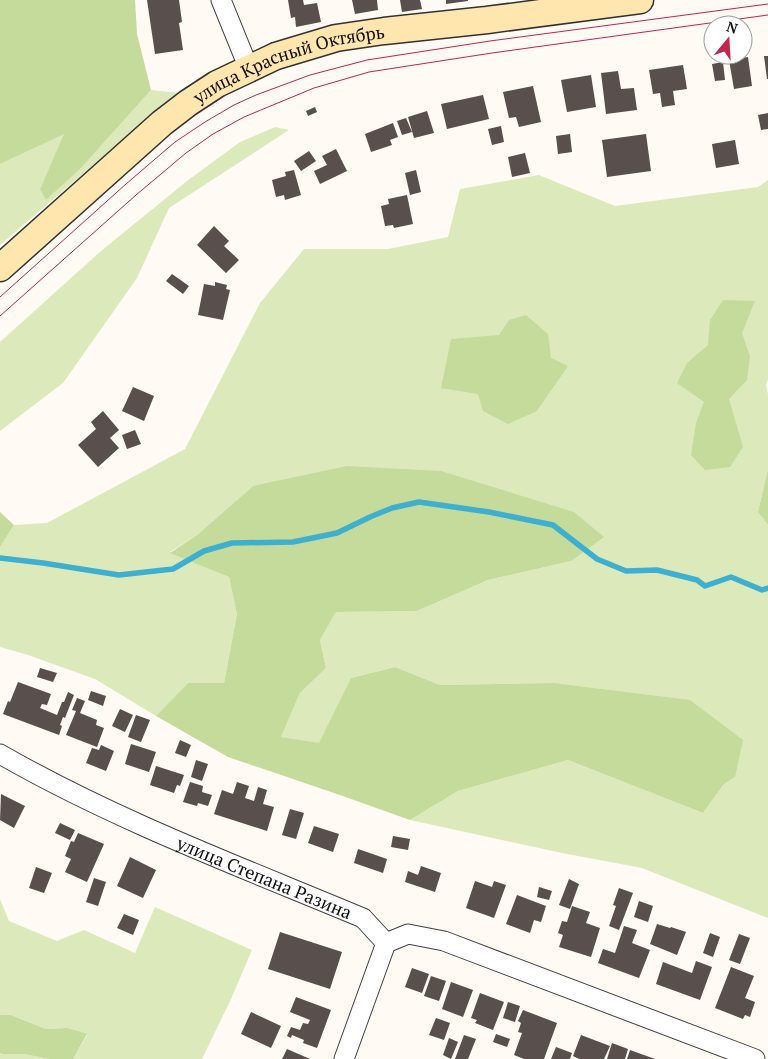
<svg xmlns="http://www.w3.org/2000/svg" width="768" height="1059" viewBox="0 0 768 1059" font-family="'PT Serif',serif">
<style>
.green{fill:#dceabb}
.forest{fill:#c4db9b}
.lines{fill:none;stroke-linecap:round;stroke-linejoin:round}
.stream{stroke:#3eafce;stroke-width:5.5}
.building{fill:#594f4c}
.street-casing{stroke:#434343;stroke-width:21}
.secondary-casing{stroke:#323232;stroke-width:29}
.street{stroke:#fff;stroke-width:19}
.secondary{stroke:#fee6ae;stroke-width:26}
.tram{stroke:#c1274b;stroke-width:1}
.labels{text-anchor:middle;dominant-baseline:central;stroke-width:5;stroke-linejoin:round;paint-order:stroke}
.street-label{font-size:18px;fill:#101010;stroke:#fff}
</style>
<rect width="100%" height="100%" fill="#fffaf3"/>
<path class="green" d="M151 90 179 93 150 116 0 245V164L65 133 40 189 46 199 82 167Z
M275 127 289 130 169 208 137 278 63 383 0 431V342L101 251 187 181 240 142Z
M539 175 615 206 758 187 768 180V379L766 385 768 394V469L758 512 768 525V918L642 868 562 853 410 820 458 791 568 760 703 813 724 784 735 777 553 683 440 685 395 667 351 678 319 744 281 737 300 693 326 668 320 640 336 612 417 611 488 580 571 561 253 486 197 535 170 552 229 577 237 614 224 683H188L156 716 95 679 28 655 0 647V547L14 525 47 523 185 449 260 303 304 249H388L448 237 460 189Z
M0 899 9 921 57 941 84 930 135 953 155 907 252 950 231 999 202 1059H73L87 1035 68 1028 46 1029 11 1015H0Z
M0 1053 24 1054 49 1059H0Z"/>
<path class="forest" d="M0 0H135L137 34 151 90 82 167 46 200 40 189 64 134 0 164Z
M723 300 755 301 742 333 750 356 747 380 729 399 743 447 730 467 705 470 691 455 696 423 704 402 677 383 687 363 708 345 710 320Z
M526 315 548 334 551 358 568 366 537 411 508 424 483 411 478 394 441 388 451 339 499 335 509 320Z
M347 466 441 471 574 512 604 537 571 561 488 580 417 611 336 612 320 640 326 668 300 693 281 737 319 743 351 678 395 667 440 685 553 683 690 700 743 740 735 777 724 784 703 813 568 760 458 791 410 820 337 794 228 757 156 716 188 683H224L237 614 229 577 170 553 197 535 253 486Z
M768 469V525L758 512Z
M0 512 14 525 0 547Z
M0 1015H11L46 1029 68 1028 87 1034 73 1059H49L24 1054H3L0 1053Z"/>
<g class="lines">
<path class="stream" d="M0 558 43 563 119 575 173 569 204 551 232 543 293 542 337 533 370 517 392 508 419 502 489 512 553 525 597 559 626 571 657 570 697 580 705 586 731 577 762 590 768 588"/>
</g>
<path class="building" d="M147 0H179L182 22 179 23 183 50 155 54Z
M288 0H303L304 5 317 3 321 22 296 27 295 17 291 18Z
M352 0H377L378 10 355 14Z
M400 0H420L422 9 402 12Z
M446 0H468V1L446 4Z
M764 56H768V79H767Z
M748 57 752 86 734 89 729 60Z
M723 62 725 80 715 81 712 64Z
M683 65 687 89 673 91 675 105 662 107 660 93 653 94 649 70Z
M618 71 621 89 634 88 637 110 606 114 601 73Z
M591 75 596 107 567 112 561 80Z
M533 86 541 122 519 127 516 117 509 118 503 92Z
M483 95 489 119 447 129 441 104Z
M315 107 317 112 308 116 306 111Z
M427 111 434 133 414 138 408 117Z
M768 113V129L761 130 758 115Z
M406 118 412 132 402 135 397 121Z
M393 123 398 137 390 140 392 145 371 152 365 134Z
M501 126 504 142 492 145 488 129Z
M570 134 572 152 558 154 556 136Z
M646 134 651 171 607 177 602 140Z
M735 140 739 164 716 168 712 144Z
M336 149 347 171 320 184 314 171 327 165 322 156Z
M309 151 316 161 301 171 294 161Z
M525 153 530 173 512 177 508 157Z
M294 170 301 195 285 200 284 195 276 197 272 180 286 176 285 172Z
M416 170 421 192 410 195 405 173Z
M407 195 413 224 394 228 393 225 385 226 381 206 389 204 388 199Z
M214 226 229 241 224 246 239 260 226 273 197 245Z
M172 274 189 286 183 294 166 281Z
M215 282 227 285 226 289 230 290 223 320 198 315 204 284 215 286Z
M133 387 154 396 144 421 122 411Z
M103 411 119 430 110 438 119 448 98 467 78 445 96 429 91 422Z
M135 430 141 444 127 449 122 435Z
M40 668 57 673 53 682 37 677Z
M18 682 51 694 47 705 42 704 40 708 57 715 62 702H64L68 692 74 695 65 718 63 717 60 725 62 726 59 735 3 714 8 701 10 702Z
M91 691 106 696 103 706 88 700Z
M77 698 85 701 80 713 97 720 96 725 104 728 97 747 66 735 76 711 72 710Z
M120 709 133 715 125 732 112 726Z
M136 715 150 720 141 742 128 737Z
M180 740 191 745 186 757 175 753Z
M131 744 156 752 149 772 125 764Z
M101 745 114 751 106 771 86 763 92 748 99 750Z
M196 760 208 764 202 781 191 777Z
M156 766 184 775 180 786 177 785 174 793 150 785Z
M190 782 203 786 202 792 212 795 208 806 198 803 197 806 183 802Z
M237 782 249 786 245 798 254 801 258 787 267 790 263 804 274 807 267 831 214 814 222 790 233 794Z
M1 794 25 806 14 828 0 820Z
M290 809 304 813 296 839 282 835Z
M60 823 75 830 70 840 55 833Z
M314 826 339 834 333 852 308 843Z
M78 833 104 844 87 882 65 872 71 859 65 856 71 841 74 842Z
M393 836 410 839 408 850 391 847Z
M358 849 387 859 383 873 354 863Z
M130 857 156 870 143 898 117 886Z
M421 866 441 873 435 892 405 882 408 871 418 875Z
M36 867 52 873 44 893 29 888Z
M94 878 106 882 98 906 86 902Z
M569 879 579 884 570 909 559 905Z
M475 881 492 887 494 881 506 885 494 918 466 908Z
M539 887 552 891 549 900 537 897Z
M619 888 633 893 619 930 609 926 616 906 613 905Z
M517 895 546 906 541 922 534 920 530 933 506 924Z
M639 901 653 906 648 922 634 917Z
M572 906 590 912 586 923 600 928 591 957 559 947 563 935 558 933 562 921 567 922Z
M124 914 139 920 133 935 117 928Z
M657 924 670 928 671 927 686 932 677 955 650 944Z
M624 926 637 930 632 943 650 950 639 978 598 963 603 949 615 953Z
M280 932 342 952 330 989 268 969Z
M710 933 720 937 713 957 703 953Z
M739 934 750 938 740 964 729 960Z
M696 961 712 967 700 1000 656 984 663 962 692 973Z
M731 967 754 976 745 998 755 1002 750 1017 745 1015 743 1019 715 1008Z
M412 968 429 974 422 993 405 987Z
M431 976 446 981 439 1001 424 996Z
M451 982 473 990 463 1017 442 1009Z
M480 993 504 1002 493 1030 475 1023 477 1020 471 1018Z
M296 997 331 1010 317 1048 303 1043 304 1040 292 1035 291 1038 287 1036 291 1027 300 1030 303 1023 308 1024 310 1020 290 1012Z
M508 1002 520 1006 515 1022 503 1018Z
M523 1010 557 1023 544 1059H524L514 1055 522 1033 518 1032 521 1023 518 1021Z
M251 1012 281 1026 271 1048 241 1034Z
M436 1018 450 1023 444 1040 429 1035Z
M496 1034 510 1039 507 1047 493 1042Z
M464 1035 476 1039 468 1059H455Z
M581 1035 610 1046 604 1059H579L573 1056Z
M449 1038 458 1042 451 1059 443 1055Z
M612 1043 628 1049 625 1059H607Z
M556 1047 572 1053 570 1059H551Z
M287 1049 310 1059H282Z
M630 1050 655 1059H627Z"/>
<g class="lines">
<g class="street-casing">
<g id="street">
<path d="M221 0 249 69"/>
<path id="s1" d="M0 754C115 820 241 867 363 918L386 943 408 934 444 941 755 1059"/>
<path d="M344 1059 386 943"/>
</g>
</g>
<g class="secondary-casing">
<g id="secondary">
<path id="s2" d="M0 268 162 123 188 103 217 84 276 56 336 38 384 31 487 20 640 0"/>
</g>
</g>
<use href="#street" class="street"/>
<use href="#secondary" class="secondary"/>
<path class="tram" d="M0 297 126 184 175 142 205 122 234 105 256 95 310 75 367 60 490 41 768 4
M0 316 136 195 186 153 213 134 244 117 314 88 369 72 492 53 768 15"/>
</g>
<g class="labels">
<g class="street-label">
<text stroke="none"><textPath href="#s2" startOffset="360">улица Красный Октябрь</textPath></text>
<text stroke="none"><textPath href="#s1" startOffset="292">улица Степана Разина</textPath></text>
</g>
</g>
<g transform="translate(728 40) rotate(18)"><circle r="24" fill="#ffffff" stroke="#9f9f9f"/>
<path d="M0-4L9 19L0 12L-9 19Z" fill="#c1274b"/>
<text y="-8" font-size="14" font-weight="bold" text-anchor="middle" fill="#101010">N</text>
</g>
</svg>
